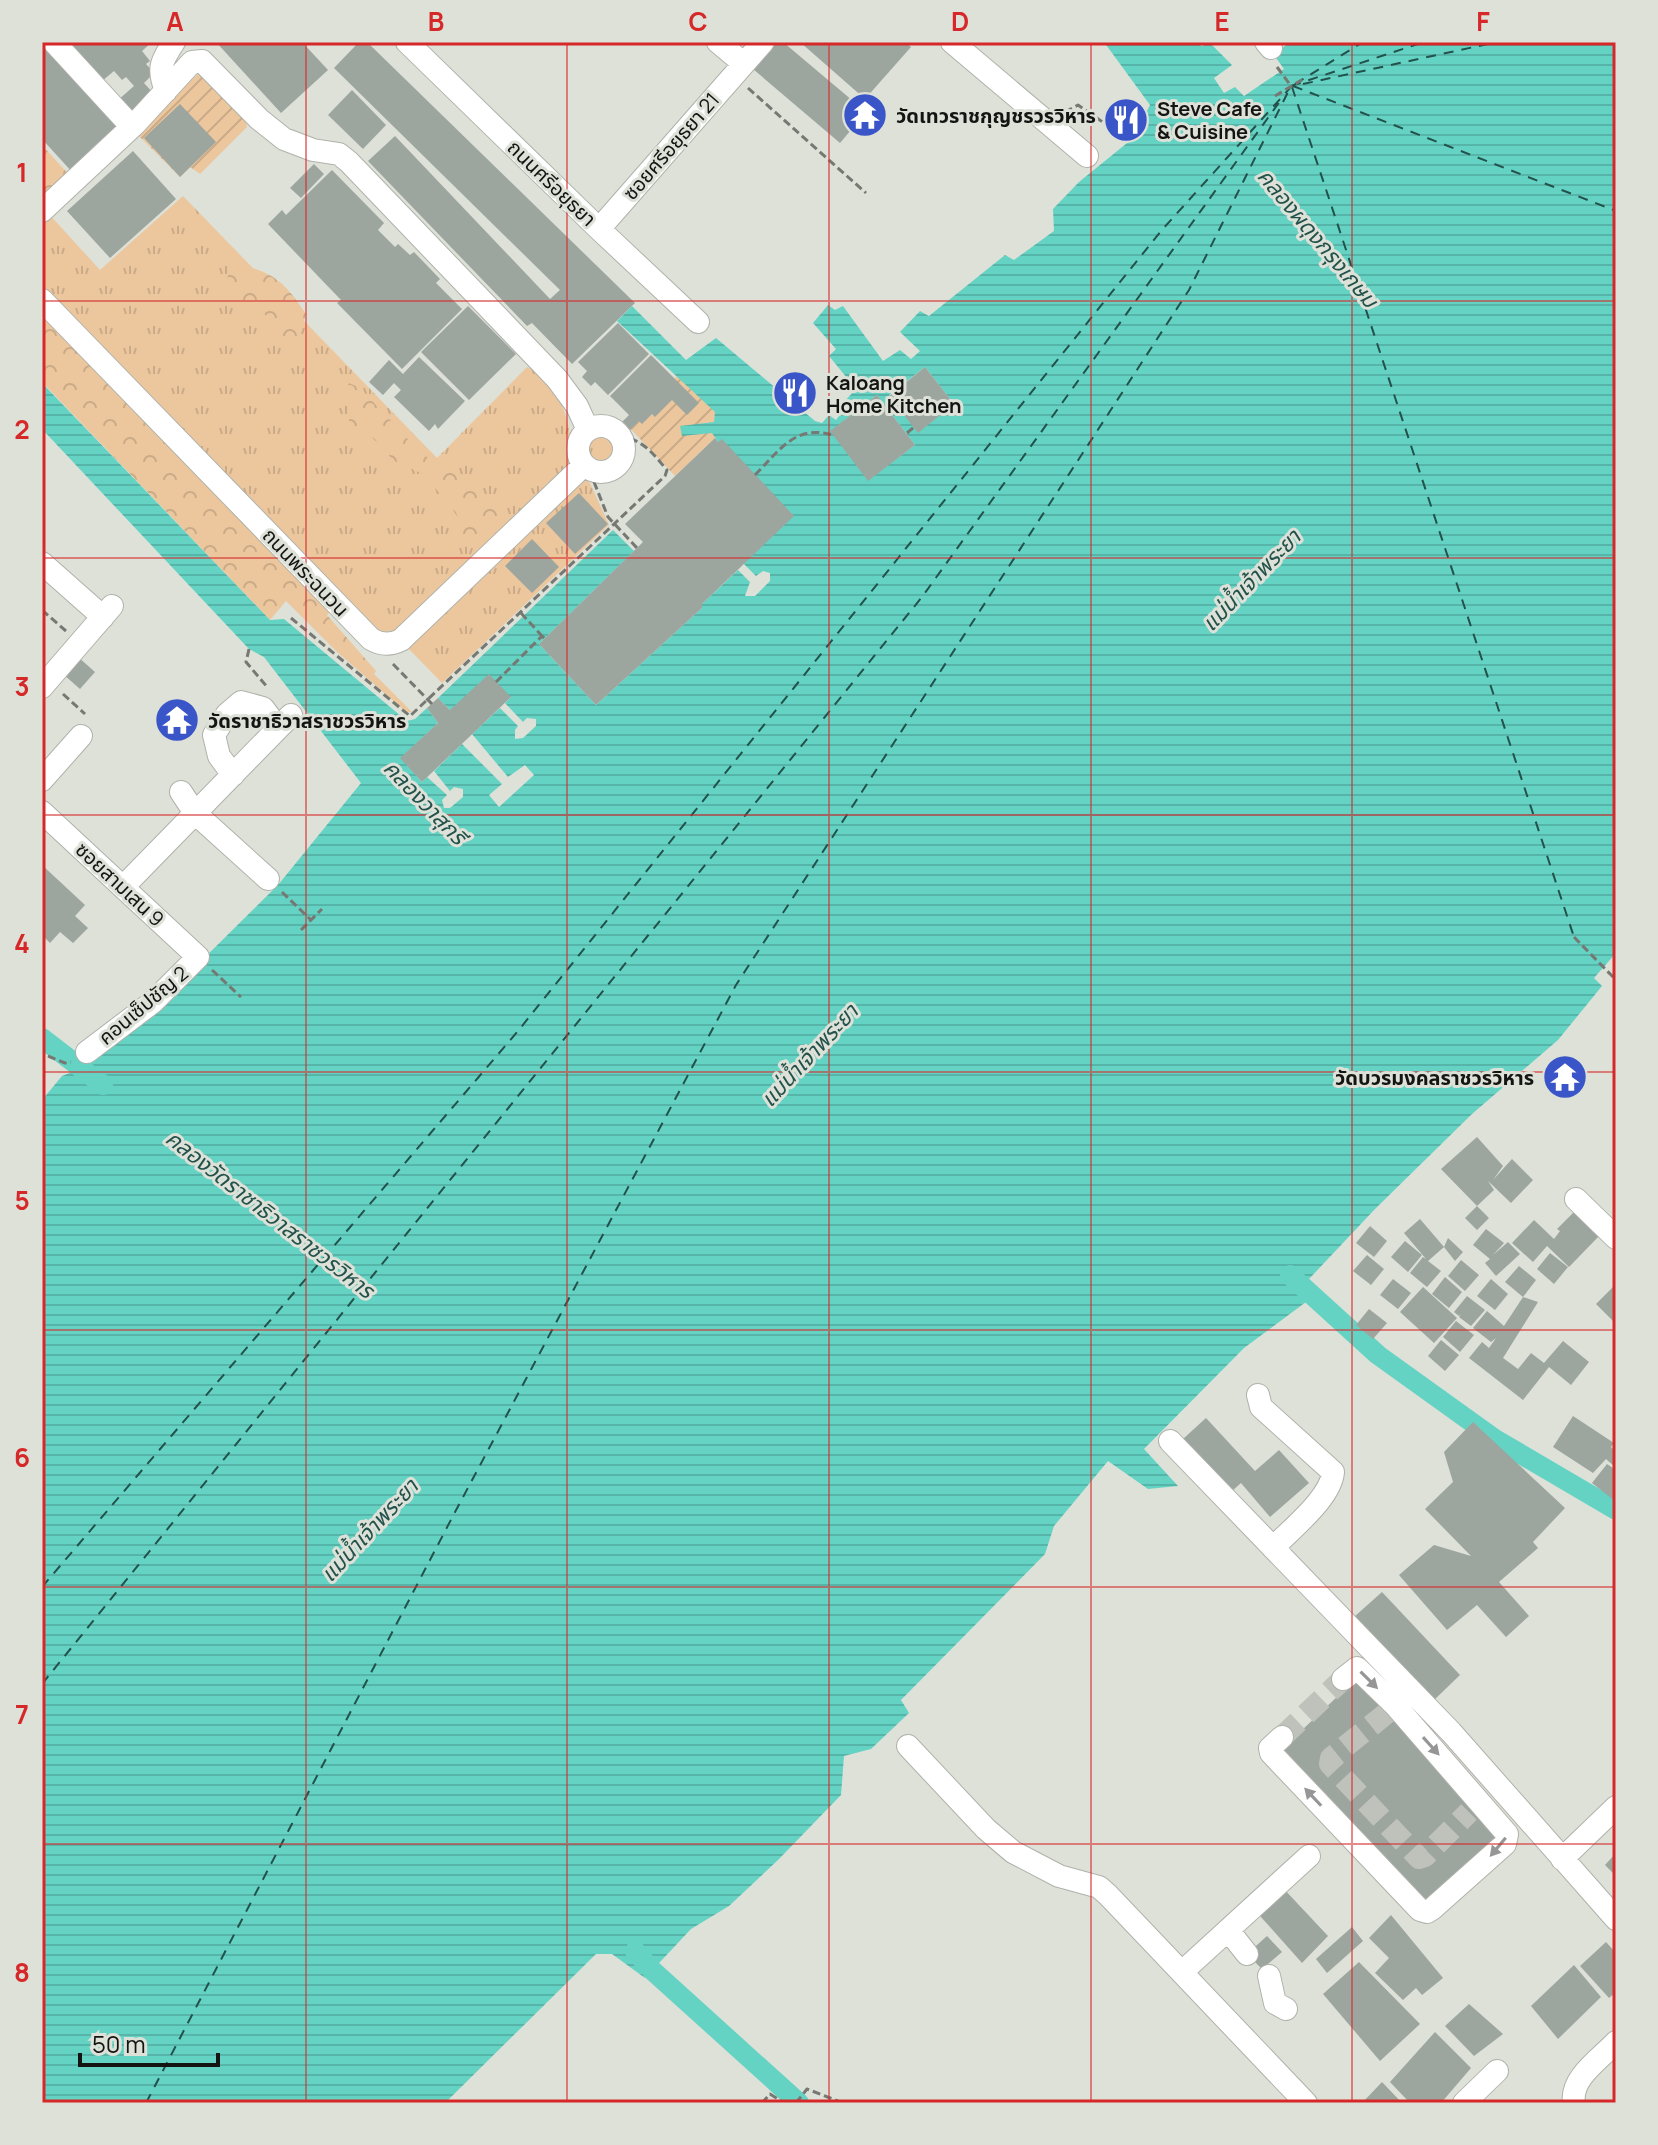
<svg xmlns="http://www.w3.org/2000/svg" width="1658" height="2145" viewBox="0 0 1658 2145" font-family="Manrope,'Noto Sans Thai',sans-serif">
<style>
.grass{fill:url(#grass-tufts)}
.forest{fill:url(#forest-crowns)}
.garden{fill:url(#garden-furrows)}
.water{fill:url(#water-rules);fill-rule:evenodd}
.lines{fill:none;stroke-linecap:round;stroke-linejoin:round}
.canal{stroke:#65d3c4;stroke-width:20}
.ferry{stroke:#22524b;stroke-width:2;stroke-dasharray:10 8;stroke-linecap:butt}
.building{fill:#9da59f}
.minor-tunnel{stroke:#bfc2ba;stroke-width:22;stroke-dasharray:22 11;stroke-linecap:butt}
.minor-casing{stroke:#afb2aa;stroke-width:24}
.path{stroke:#767973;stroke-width:3;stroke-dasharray:8 4;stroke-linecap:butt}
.minor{stroke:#fff;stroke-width:22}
.oneway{fill:#959695}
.grid{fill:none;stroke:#d62828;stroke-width:2;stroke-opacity:0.55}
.labels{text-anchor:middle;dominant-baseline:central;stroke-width:6;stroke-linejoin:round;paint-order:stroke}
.poi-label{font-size:20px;font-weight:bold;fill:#141513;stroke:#dde1d8;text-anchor:start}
.street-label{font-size:20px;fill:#141513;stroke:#dde1d8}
.water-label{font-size:22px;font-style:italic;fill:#22524b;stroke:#dde1d8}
.neatline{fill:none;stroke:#d62828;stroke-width:3}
.grid-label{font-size:26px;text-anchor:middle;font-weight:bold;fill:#d62828}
</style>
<defs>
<pattern id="grass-tufts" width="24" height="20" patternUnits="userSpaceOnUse" patternTransform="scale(2)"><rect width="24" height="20" fill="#ecc79e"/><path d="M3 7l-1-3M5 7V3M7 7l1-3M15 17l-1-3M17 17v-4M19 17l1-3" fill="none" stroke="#caaa87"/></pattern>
<pattern id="forest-crowns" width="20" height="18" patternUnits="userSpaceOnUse" patternTransform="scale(2)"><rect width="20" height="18" fill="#ecc79e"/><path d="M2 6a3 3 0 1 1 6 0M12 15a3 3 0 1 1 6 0" fill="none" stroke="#caaa87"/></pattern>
<pattern id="garden-furrows" width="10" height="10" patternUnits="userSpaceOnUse" patternTransform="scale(2)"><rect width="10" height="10" fill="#ecc79e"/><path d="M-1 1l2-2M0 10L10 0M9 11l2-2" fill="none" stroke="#caaa87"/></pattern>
<pattern id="water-rules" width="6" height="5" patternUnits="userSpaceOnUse" patternTransform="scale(2)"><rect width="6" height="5" fill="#65d3c4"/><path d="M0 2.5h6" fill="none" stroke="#57b4a8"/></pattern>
</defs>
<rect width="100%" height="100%" fill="#dde1d8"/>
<path class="grass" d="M183 196 437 458 527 367C562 379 575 435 571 467L396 631 381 632 374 630 42 287V217L48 213 100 270Z
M585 449a15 15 0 1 1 30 0a15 15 0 1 1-30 0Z
M583 477 590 483 609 525 442 683 405 645Z"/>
<path class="forest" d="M42 145 71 177 42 205Z
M232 262C273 273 282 278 306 314L295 347C274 335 271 328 261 306L240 301 226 283Z
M42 309 333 608 327 615 376 671 374 674 412 712H406L336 651 286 601 270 620 42 382Z
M349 383 360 388 418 450 437 465 458 467 460 485 497 499 506 515C496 535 487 547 463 547L460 521 448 502 421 473 394 461 370 435 351 432 345 393Z"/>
<path class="garden" d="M199 73 246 121 247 127 200 174 190 167 180 177 136 133Z
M677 376 716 412 713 433 715 438 675 476 626 424Z"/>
<path class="water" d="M1104 42H1185L1203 46 1204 42H1209L1232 65 1214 78 1224 93 1235 87 1244 96 1284 69 1274 55 1286 45 1284 42H1616V953L1594 978 1602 986 1558 1040 1472 1114 1375 1209 1309 1279 1310 1299 1244 1348 1144 1449 1178 1486 1148 1489 1108 1461 1054 1526 1045 1554 901 1700 909 1713 871 1749 844 1756 841 1795 778 1860 729 1906 691 1929 645 1978 612 1954H596L445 2103H42V1100L62 1076 87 1066 167 1000 186 976 278 885 361 783 264 657 249 649 42 429V383L270 620 284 619 407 721 415 719 427 708 438 723 401 758 422 782 427 777 447 795 442 800 444 808H450L463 797V789L454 787 450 791 434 771 462 744 502 784 489 795 499 807 534 775 525 765 508 777 472 734 500 708 518 726 515 730V739L523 738 536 726V719L527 718 523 722 505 703 511 697 450 710 438 698 613 530 634 551 539 644 596 705 702 608V604L738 570 750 582 745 596H755L770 581V573L763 571 756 576 744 564 722 440 718 442 712 433 682 436 680 426 714 422 715 412 617 321 632 306 686 360 716 338 815 421 822 423 829 415 836 420 842 412 838 408 856 389 829 356 836 349 813 323 828 305 835 310 843 306 883 361 900 350 911 359 920 351 900 332 920 311 929 316 1005 255 1014 260 1054 231 1053 209 1079 182 1132 139 1150 105ZM925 367 954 404 918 432 889 395ZM877 395 915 445 868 480 831 431Z"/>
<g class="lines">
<path class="canal" d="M42 1038 103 1085
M1290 1275 1378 1355 1495 1439 1616 1510
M635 1951 653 1971 799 2103"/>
<path class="ferry" d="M1295 84 1363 42
M1303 84 1497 42
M1293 86 1616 211
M1292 87 1574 937
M42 1587 518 1031 1161 231 1290 88
M42 1684 922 597 1283 97
M146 2103 454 1514 736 985 1189 290 1291 86 1424 42"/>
</g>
<path class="building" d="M42 42 123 128 73 173 42 139Z
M66 42H152L142 51 150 61 146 64 154 73 144 83 154 94 130 115 117 101 134 86 126 77 122 80 114 71 102 81Z
M216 42H302L328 70 281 113Z
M359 42H367L635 303 572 364 532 323 527 326 368 161 395 136 550 299 560 290 334 68Z
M776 42H783L866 112 840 143 753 69Z
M800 42H906L911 47 865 99Z
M352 90 386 125 363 149 328 115Z
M180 104 216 142 180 177 144 138Z
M133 151 176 199 110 258 67 211Z
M314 164 324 174 301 198 290 188Z
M332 170 384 223 378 230 395 247 398 244 410 255 414 252 440 279 436 283 462 309 402 369 337 303 341 300 268 224 282 210 286 215Z
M468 306 516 354 469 400 421 352Z
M618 323 649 354 608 395 595 382 591 386 582 377 587 371 578 362Z
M651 355 699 403 687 415 672 400 655 417 652 414 642 424 639 421 630 430 622 422 629 415 610 396Z
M419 357 465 401 438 429 435 424 429 431 394 397 401 390 394 383 383 395 369 382 389 360 403 374Z
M925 367 954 404 918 433 889 396Z
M877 395 915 445 868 481 830 431Z
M715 438 718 442 722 439 794 516 702 604V608L596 705 539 644 643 542 625 524Z
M579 493 608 524 575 554 546 523Z
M532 539 559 567 532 593 505 566Z
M78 657 95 672 80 689 63 674Z
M489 674 511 697 422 782 400 758 438 723 427 708 438 698 450 710Z
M42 865 85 905 75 916 88 928 73 943 60 932 50 943 42 935Z
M1477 1137 1503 1166 1493 1180 1512 1159 1533 1180 1511 1203 1488 1181 1494 1190 1477 1206 1441 1169Z
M1477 1206 1489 1218 1477 1230 1465 1218Z
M1575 1211 1600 1235 1569 1267 1547 1246 1533 1262 1512 1243 1534 1220 1554 1239 1560 1231 1557 1229Z
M1420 1219 1444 1247 1428 1261 1441 1271 1427 1287 1410 1273 1423 1257 1426 1259 1404 1233Z
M1370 1226 1387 1241 1374 1257 1356 1243Z
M1486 1229 1504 1243 1493 1255 1508 1242 1520 1254 1496 1276 1485 1263 1490 1259 1473 1245Z
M1448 1238 1463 1252 1455 1261 1444 1247Z
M1405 1241 1422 1255 1408 1272 1391 1257Z
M1550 1253 1568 1267 1554 1284 1537 1269Z
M1367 1255 1384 1269 1371 1285 1353 1271Z
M1461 1260 1479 1275 1465 1291 1448 1276Z
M1519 1266 1536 1280 1523 1297 1505 1282Z
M1445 1277 1462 1292 1449 1308 1432 1294Z
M1393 1279 1411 1293 1398 1309 1380 1295Z
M1491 1279 1508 1294 1495 1310 1477 1296Z
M1616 1284V1324L1596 1304Z
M1423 1287 1457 1318 1434 1343 1400 1312Z
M1467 1296 1485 1310 1471 1326 1459 1317 1461 1314 1459 1316 1454 1312Z
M1523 1297 1538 1302 1503 1358 1518 1369 1531 1353 1544 1363 1563 1341 1589 1362 1571 1385 1549 1367 1523 1400 1469 1358 1482 1342 1489 1348 1496 1338 1491 1342 1473 1328 1487 1311 1504 1326Z
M1369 1309 1387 1323 1373 1339 1356 1325Z
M1456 1321 1474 1335 1460 1352 1443 1337Z
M1441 1340 1459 1355 1445 1371 1428 1356Z
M1573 1416 1614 1443 1611 1447 1616 1452V1468L1606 1459 1593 1473 1553 1447Z
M1206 1418 1255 1471 1279 1450 1309 1483 1270 1517 1241 1483 1232 1491 1183 1439Z
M1473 1422 1565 1508 1533 1542 1538 1548 1499 1582 1529 1616 1506 1637 1477 1605 1447 1630 1399 1575 1434 1545 1471 1556 1425 1509 1453 1482 1444 1452Z
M1607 1464 1616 1470V1502L1592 1483Z
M1382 1592 1460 1675 1433 1701 1354 1617Z
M1359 1676 1507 1829 1429 1904 1281 1750Z
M1616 1853V1876L1605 1865Z
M1282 1887 1328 1936 1302 1963 1253 1908Z
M1391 1915 1443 1978 1422 1995 1416 1988 1403 2000 1375 1973 1389 1958 1369 1938Z
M1352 1927 1363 1941 1327 1973 1316 1959Z
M1267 1936 1282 1952 1262 1969 1247 1954Z
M1606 1942 1616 1953V1992L1609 1998 1580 1966Z
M1359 1962 1420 2024 1380 2061 1323 1994Z
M1574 1965 1601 1997 1558 2039 1531 2006Z
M1469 2004 1503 2034 1474 2056 1445 2026Z
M1435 2032 1471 2068 1441 2103H1410L1390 2082Z
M1382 2082 1402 2103H1362Z"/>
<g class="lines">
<path class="minor-tunnel" d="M1388 1712 1331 1758 1330 1764 1419 1858 1425 1856 1469 1812
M1282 1737 1343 1679"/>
<g class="minor-casing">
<path id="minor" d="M54 42 132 127
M407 42 599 229 698 322
M718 42 743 63
M952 42 1087 156
M1266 42 1271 48
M166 91C157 68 161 62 174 42
M42 211 135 124 192 62 202 61 259 119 284 139 313 150 339 154 349 162 557 379 577 406 588 430
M599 229 763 42
M42 300 371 639C381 645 391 645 401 640L584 465
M578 449a23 23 0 1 1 46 0a23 23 0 1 1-46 0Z
M42 563 103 617
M42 687 112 606
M233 775 219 756 214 735 227 714 241 702 263 708 278 728
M42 780 81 736
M181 792 195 813 268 879
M42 812 198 957 153 1002 87 1052
M123 887 291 715
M1576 1199 1616 1238
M1258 1395 1261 1407 1333 1472C1331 1498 1291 1529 1273 1548
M1170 1441 1451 1732 1616 1919
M1282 1737 1270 1748 1271 1753 1420 1910 1427 1912 1432 1909 1505 1844 1507 1834 1395 1705 1357 1668 1343 1679
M908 1746 986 1829 1013 1852 1059 1876 1099 1887 1108 1895 1306 2103
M1562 1859 1616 1807
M1228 1930 1247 1954
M1182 1972 1309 1856
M1269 1976 1275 2003 1286 2009
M1464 2103 1497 2071
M1574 2103C1570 2078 1600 2059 1616 2042"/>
</g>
<path class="path" d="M1277 67 1291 86
M748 88 866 193
M1275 96 1305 78
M1065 112 1078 105 1104 123
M886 406 892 400
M907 433 914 427
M755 475C780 450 795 424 833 435
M594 482 608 517 637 548
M42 610 66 631
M521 613 542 636
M291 618 410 716 665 476 667 470C653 454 643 439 621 437
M249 649 246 662 268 688
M393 664 432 704
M496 682 542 636 545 639
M63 694 85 714
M282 892 311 920
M301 930 322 909
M1574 937 1616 980
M212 970 241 997
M48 1056 65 1063 71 1062
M762 2103 770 2094 784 2103
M796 2103 807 2089 843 2103"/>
<use href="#minor" class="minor"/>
</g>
<defs><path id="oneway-solid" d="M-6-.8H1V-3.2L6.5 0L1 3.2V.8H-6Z" transform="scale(2)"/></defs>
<g class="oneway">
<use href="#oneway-solid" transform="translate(1369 1680) rotate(45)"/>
<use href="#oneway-solid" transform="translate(1431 1746) rotate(48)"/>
<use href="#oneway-solid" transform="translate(1313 1797) rotate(-133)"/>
<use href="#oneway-solid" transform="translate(1498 1847) rotate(130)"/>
</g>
<path class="grid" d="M306 42V2103M567 42V2103M829 42V2103M1091 42V2103M1352 42V2103M42 301H1616M42 558H1616M42 815H1616M42 1072H1616M42 1330H1616M42 1587H1616M42 1844H1616"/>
<defs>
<g id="temple-disc" transform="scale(2.3)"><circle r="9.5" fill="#3955c7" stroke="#dde1d8"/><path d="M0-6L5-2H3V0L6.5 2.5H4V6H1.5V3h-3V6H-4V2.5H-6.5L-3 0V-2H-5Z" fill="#fff"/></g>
<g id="restaurant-disc" transform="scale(2.3)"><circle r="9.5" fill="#3955c7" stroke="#dde1d8"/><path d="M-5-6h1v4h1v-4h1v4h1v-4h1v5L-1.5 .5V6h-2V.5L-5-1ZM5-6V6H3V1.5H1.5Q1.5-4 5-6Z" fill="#fff"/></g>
</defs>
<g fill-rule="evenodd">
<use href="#temple-disc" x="865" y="115"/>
<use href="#restaurant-disc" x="1126" y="120"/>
<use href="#restaurant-disc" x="795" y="393"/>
<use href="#temple-disc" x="177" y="720"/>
<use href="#temple-disc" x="1565" y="1077"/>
</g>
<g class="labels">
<g class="poi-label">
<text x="1157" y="108">Steve Cafe<tspan x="1157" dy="23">&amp; Cuisine</tspan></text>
<text x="896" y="115">วัดเทวราชกุญชรวรวิหาร</text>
<text x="826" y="382">Kaloang<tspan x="826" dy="23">Home Kitchen</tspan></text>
<text x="208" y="720">วัดราชาธิวาสราชวรวิหาร</text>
<text x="1534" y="1077" text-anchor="end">วัดบวรมงคลราชวรวิหาร</text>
</g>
<g class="street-label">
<text transform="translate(671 146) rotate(-49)">ซอยศรีอยุธยา 21</text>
<text transform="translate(552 183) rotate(44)">ถนนศรีอยุธยา</text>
<text transform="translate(306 572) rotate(46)">ถนนพระฉนวน</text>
<text transform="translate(120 884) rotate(43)">ซอยสามเสน 9</text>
<text transform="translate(143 1005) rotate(-40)">คอนเซ็ปชัญ 2</text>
</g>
<g class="water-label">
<text transform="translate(1318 238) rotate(50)">คลองผดุงกรุงเกษม</text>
<text transform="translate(1251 580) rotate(-46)">แม่น้ำเจ้าพระยา</text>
<text transform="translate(425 802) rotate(46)">คลองวาสุกรี</text>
<text transform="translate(809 1055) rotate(-47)">แม่น้ำเจ้าพระยา</text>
<text transform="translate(270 1214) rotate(38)">คลองวัดราชาธิวาสราชวรวิหาร</text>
<text transform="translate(369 1530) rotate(-47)">แม่น้ำเจ้าพระยา</text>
</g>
</g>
<rect width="1658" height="2145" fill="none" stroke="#dde1d8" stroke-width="88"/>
<path d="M80 2053v12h138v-12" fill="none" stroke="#141513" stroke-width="4"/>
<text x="92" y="2053" font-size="24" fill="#141513" stroke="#dde1d8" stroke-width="6" paint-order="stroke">50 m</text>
<rect x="44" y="44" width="1570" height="2057" class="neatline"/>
<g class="grid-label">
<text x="175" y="31">A</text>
<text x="436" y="31">B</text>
<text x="698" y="31">C</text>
<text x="960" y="31">D</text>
<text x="1222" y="31">E</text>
<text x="1483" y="31">F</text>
<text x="22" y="182">1</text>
<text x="22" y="439">2</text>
<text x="22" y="696">3</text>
<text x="22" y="953">4</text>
<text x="22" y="1210">5</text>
<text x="22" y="1467">6</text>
<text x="22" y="1724">7</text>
<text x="22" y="1982">8</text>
</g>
</svg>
